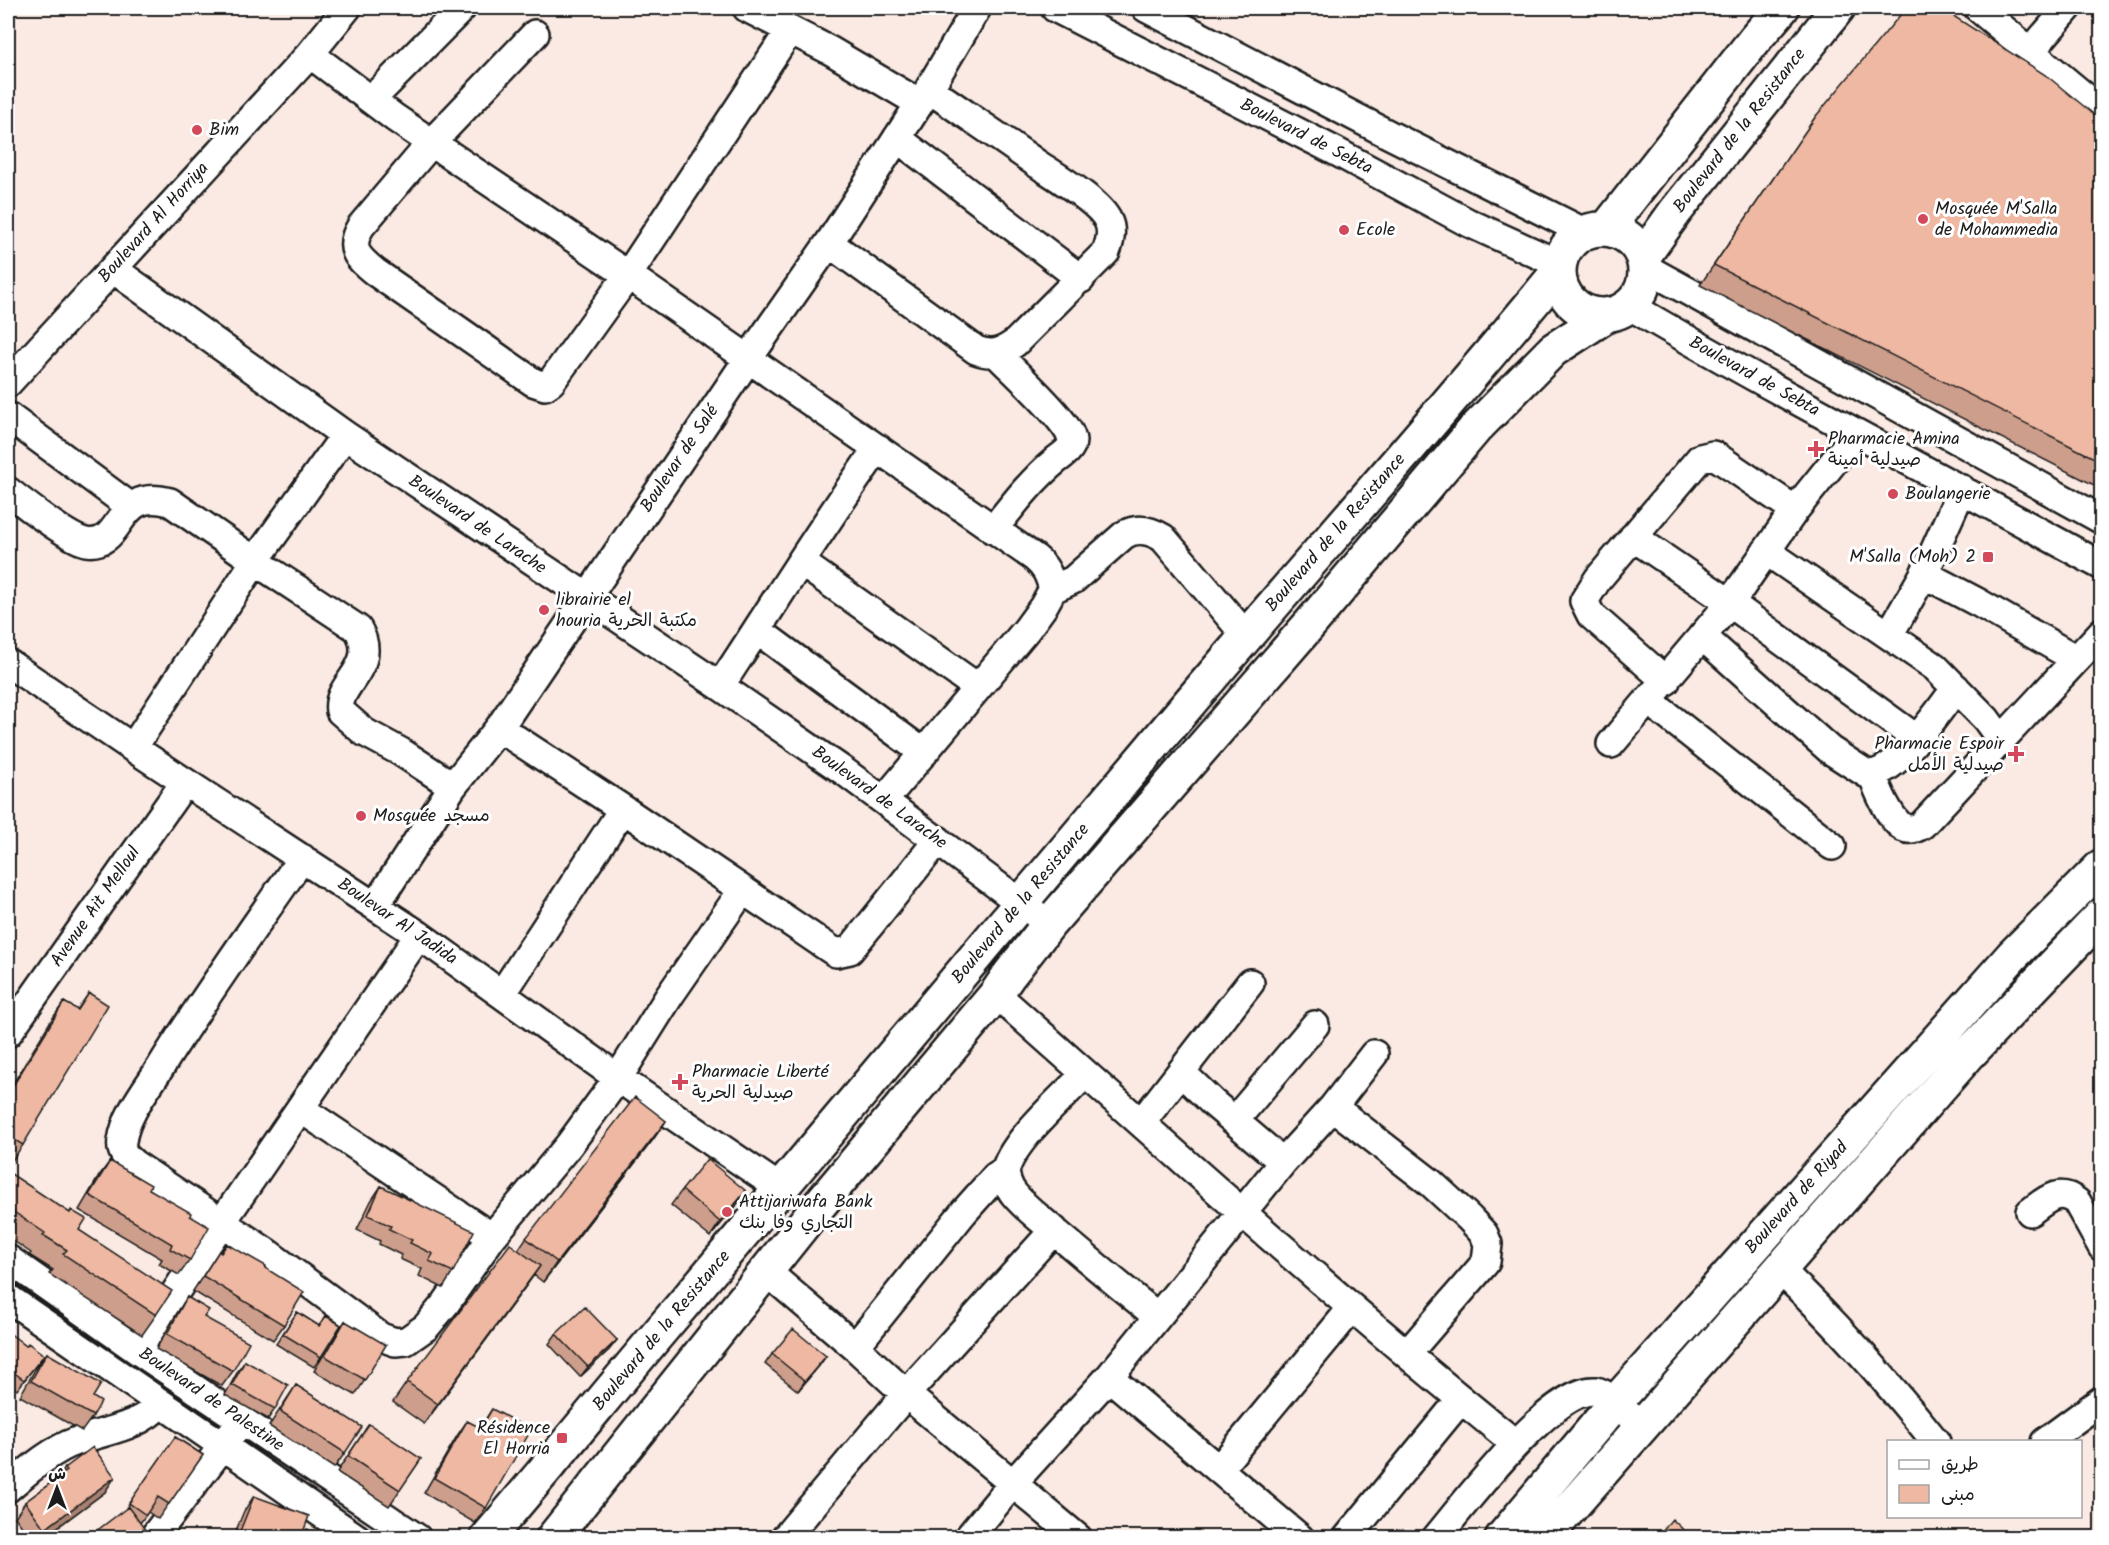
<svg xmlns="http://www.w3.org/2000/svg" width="2109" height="1545" viewBox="0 0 2109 1545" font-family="Kalam,'Playpen Sans Arabic',sans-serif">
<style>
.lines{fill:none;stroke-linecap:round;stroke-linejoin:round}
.minor-casing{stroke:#1c1c1c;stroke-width:32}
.major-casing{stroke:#1c1c1c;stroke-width:38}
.minor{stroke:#fff;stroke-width:27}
.major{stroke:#fff;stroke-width:33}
.wall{fill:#cd9e8b;stroke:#1c1c1c;stroke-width:1.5}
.shaded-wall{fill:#a78171;stroke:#1c1c1c;stroke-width:1.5}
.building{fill:#eeb8a2;stroke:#1c1c1c;stroke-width:1.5}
.poi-dot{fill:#d1495b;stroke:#fff;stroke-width:2}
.labels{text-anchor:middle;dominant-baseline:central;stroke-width:6;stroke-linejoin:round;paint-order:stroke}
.poi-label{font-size:18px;fill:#1c1c1c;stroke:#fff;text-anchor:start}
.street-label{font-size:18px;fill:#1c1c1c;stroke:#fff}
</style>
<rect width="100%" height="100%" fill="#faeae3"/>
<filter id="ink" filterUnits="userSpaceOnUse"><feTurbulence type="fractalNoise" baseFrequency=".0167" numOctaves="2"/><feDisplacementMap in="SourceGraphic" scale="12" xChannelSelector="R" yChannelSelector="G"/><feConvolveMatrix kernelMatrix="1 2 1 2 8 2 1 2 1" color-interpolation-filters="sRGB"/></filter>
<g filter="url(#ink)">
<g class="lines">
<g class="minor-casing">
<path id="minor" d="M747 8 831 51 919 103
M1055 8 1335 151 1467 222 1559 264
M1146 8 1390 135 1584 232
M1978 8 2102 111
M535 34 432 142 361 226C347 249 358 258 375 272L533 382 545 386 551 382 628 275 790 30
M2030 52 2068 8
M310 54 395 118 628 275 1035 558C1046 567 1049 575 1053 589L1043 607 1027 629 884 800
M371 100 462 8
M897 138 1081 279
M829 243 976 350C992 356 1001 353 1015 343L1106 252C1110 242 1113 231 1108 221 1100 202 1054 175 1036 163 1001 138 965 114 929 89
M1646 268 2102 520
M113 269 345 435 720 686 845 772 1049 924
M1630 306C1785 397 1944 479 2102 566
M8 383 310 54 347 8
M8 416 131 507
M8 491C22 502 69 539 86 542 125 548 114 486 170 502L255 561 358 629C380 668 335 683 340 711L364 732 401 752 453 786
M993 530C1012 506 1031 481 1055 461 1061 456 1072 450 1072 441 1073 425 1010 368 997 354
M1633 537 1730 603 1917 739
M1766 551 1935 667 1986 719 2002 741
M802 563 977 687
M1924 574 1979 603 2076 659
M1053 589 1073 580 1124 535C1137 527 1150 530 1163 538L1247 637
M757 630 924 753
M1889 635 1924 574 1962 489
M1702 636 1830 750 1867 774C1896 776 1939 710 1956 688
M8 663 133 748 419 935 618 1078 781 1189
M1666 681 1591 615 1584 601 1598 579 1700 458 1713 455 1720 459 1795 510
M720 686C773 606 822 525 878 448
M1649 701 1832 846
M499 728 623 809 836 953 850 950 938 840
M1611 744 1730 603 1795 510 1856 434
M133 748 255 561 345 435
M1873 775C1877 789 1890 820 1904 828 1910 831 1917 828 1922 825L2102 632
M302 858C254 928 204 997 160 1068 146 1090 126 1114 122 1141 120 1152 126 1157 134 1164L269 1254 381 1337 395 1342 406 1341 426 1327 446 1303 492 1237 569 1145 618 1078 670 995 742 891
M375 906 453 786 499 728 748 359 829 243 929 89 977 8
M502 994 623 809
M996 994C1167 1146 1337 1300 1516 1444
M8 1033 185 782
M1181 1072 1212 1102 1283 1162
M1085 1074C1063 1097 1015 1139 1006 1168 1004 1176 1009 1188 1014 1194 1026 1209 1043 1221 1058 1234 1091 1262 1123 1289 1157 1316
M1333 1107 1431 1183 1469 1218 1484 1234 1488 1244 1486 1262 1407 1354
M301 1109 492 1237
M1235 1120 1315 1025
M1141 1123 1250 983
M2030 1212C2046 1200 2059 1187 2077 1202L2102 1247
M8 1259 137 1350 417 1538
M1780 1270C1837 1323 1887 1381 1936 1442
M766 1271 855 1347 906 1394 1078 1538
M8 1298 357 1538
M855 1347 963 1213 996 1176 1005 1170
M137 1350 222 1222 419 935
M1109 1377 1300 1538
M2045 1442 2102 1400
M1219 1469 1352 1308
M8 1488C28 1471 51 1450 77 1441 106 1430 138 1428 160 1404
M153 1538 234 1431
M785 1538 906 1394 1054 1230
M968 1538 1013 1483 1109 1377 1283 1162 1333 1107 1374 1054
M1347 1538 1461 1399
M1436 1538C1463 1506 1552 1387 1595 1391 1611 1393 1630 1417 1641 1427"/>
</g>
<g class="major-casing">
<path id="major" d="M1607 228 1756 38 1782 8
M1559 272a43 43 0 1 1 86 0a43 43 0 1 1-86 0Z
M1643 257 1675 212 1838 8
M487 1538C553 1462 615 1384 680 1308 838 1121 995 934 1152 747 1286 587 1426 433 1558 272
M553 1538 815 1210 996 994 1009 975 1049 924 1310 624 1475 429 1553 350 1607 315
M1502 1538 1616 1402 2012 956 2102 866
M1544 1538 1969 1054 2102 915"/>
</g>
<use href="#minor" class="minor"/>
<use href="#major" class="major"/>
</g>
<path class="wall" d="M1816 116 2102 121V489L1700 285Z
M89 993 23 1145 9 1165 8 1164V1092L50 1022 64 1002 77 1010Z
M666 1121 652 1141 543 1282 534 1275 424 1424 393 1402 407 1382 518 1250 526 1238Z
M110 1161 149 1189 190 1216V1260L179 1275 159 1264 162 1259 79 1210 99 1176Z
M8 1172 79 1230 156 1315 142 1335 49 1274 53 1270 29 1255 31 1253 8 1237Z
M381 1186 453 1272 443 1288 419 1276 422 1269 400 1259 401 1255 379 1244 380 1241 357 1230 371 1201Z
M682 1190 736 1206 710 1237 671 1205Z
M227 1244 265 1268 284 1325 273 1340 193 1291 219 1251 221 1253Z
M187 1297 233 1371 222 1386 156 1349 177 1313Z
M297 1312 319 1326 326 1316 321 1357 314 1367 276 1344Z
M345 1321 365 1380 355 1395 314 1371 335 1336Z
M8 1333 26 1346 44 1355 17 1390 8 1383Z
M556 1334 617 1340 609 1350 580 1377 549 1344Z
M47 1353 93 1397V1416L82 1431 20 1396 36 1368Z
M772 1354 826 1356 819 1366 798 1391 765 1364Z
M245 1361 275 1409 268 1419 225 1395 238 1371Z
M296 1385 345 1453 334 1468 269 1426Z
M492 1409 486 1508 475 1523 424 1493 457 1436 467 1421 480 1428Z
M369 1424 421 1459 389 1506 337 1472Z
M175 1437 203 1455 158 1519 148 1512 140 1523 126 1508Z
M65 1468 105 1492 43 1538H30L15 1517 25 1502 60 1476Z
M254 1496 301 1538H233L244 1511Z"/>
<path class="shaded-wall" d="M666 1121 652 1141 543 1282 557 1262Z
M746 1191 736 1206 710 1237 720 1222Z
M540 1266 526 1286 424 1424 438 1404Z
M617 1340 609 1350 580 1377 588 1367Z
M826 1356 819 1366 798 1391 805 1381Z
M115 1477 105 1492 43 1538H39L45 1529Z
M240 1531 258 1538H236Z"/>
<path class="building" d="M1906 8H1941L2047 76 2102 121V462L1714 265 1816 116Z
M89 993 108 1005 23 1145 8 1136V1094L64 1002 78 1010Z
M635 1097 666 1121 557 1262 526 1238Z
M707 1159 746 1191 720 1222 682 1190Z
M110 1161 151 1185 149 1189 191 1213 190 1216 209 1227 190 1260 170 1249 172 1244 89 1195Z
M8 1172 70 1213 71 1210 86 1219 79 1230 172 1291 156 1315 63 1254 67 1250 43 1235 45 1233 8 1208Z
M381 1186 474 1231 453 1272 429 1261 433 1254 410 1243 412 1240 389 1229 391 1226 368 1215Z
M227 1244 266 1266 265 1268 304 1292 284 1325 203 1276 219 1251 221 1253Z
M510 1244 540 1266 438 1404 407 1382Z
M187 1297 209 1310 204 1317 249 1342 233 1371 167 1334Z
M585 1307 617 1340 588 1367 556 1334Z
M297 1312 319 1326 326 1316 341 1325 321 1357 283 1334Z
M345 1321 386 1345 365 1380 325 1356Z
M793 1329 826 1356 805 1381 772 1354Z
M8 1332 26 1346 28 1343 44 1355 24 1380 8 1368Z
M47 1353 101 1384 93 1397 101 1402 93 1416 31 1381Z
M245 1361 288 1385 275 1409 232 1385Z
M296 1385 362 1427 345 1453 280 1411Z
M492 1409 531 1430 486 1508 434 1478 467 1421 481 1428Z
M369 1424 421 1459 400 1490 348 1456Z
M175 1437 203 1455 169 1504 158 1497 146 1515 129 1503Z
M93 1447 115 1477 45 1529 25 1502 67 1471 65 1468Z
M254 1496 309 1516 301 1538H258L240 1531Z
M128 1507 147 1532 139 1538H87Z
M1672 1519 1692 1538H1656Z
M307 1529 323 1538H303Z"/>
</g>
<g class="poi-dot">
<circle cx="197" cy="130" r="6"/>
<circle cx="1923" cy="219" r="6"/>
<circle cx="1344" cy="230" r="6"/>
<path d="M1813 440h6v6h6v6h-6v6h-6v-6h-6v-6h6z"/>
<circle cx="1893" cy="494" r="6"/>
<rect x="1982" y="551" width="12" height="12" rx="3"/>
<circle cx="544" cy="610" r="6"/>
<path d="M2013 745h6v6h6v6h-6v6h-6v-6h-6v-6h6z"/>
<circle cx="361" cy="816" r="6"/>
<path d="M677 1073h6v6h6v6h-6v6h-6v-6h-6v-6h6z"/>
<circle cx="727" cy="1212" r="6"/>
<rect x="556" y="1432" width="12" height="12" rx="3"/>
</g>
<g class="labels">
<g class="poi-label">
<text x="209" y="130">Bim</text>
<text x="1935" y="209">Mosquée M'Salla<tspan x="1935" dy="21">de Mohammedia</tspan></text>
<text x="1356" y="230">Ecole</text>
<text x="1828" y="439">Pharmacie Amina<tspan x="1828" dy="21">صيدلية أمينة</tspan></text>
<text x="1905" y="494">Boulangerie</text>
<text x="1976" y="557" text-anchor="end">M'Salla (Moh) 2</text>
<text x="556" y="600">librairie el<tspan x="556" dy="21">houria مكتبة الحرية</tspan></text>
<text x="2004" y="744" text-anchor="end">Pharmacie Espoir<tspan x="2004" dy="21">صيدلية الأمل</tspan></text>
<text x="373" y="816">Mosquée مسجد</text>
<text x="692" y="1072">Pharmacie Liberté<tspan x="692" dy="21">صيدلية الحرية</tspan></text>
<text x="739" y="1202">Attijariwafa Bank<tspan x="739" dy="21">التجاري وفا بنك</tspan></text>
<text x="550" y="1428" text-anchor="end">Résidence<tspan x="550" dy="21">El Horria</tspan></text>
</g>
<g class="street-label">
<text transform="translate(1740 131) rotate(-52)">Boulevard de la Resistance</text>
<text transform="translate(1306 137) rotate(27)">Boulevard de Sebta</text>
<text transform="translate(154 223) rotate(-48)">Boulevard Al Horriya</text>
<text transform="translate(1754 377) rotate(29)">Boulevard de Sebta</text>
<text transform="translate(680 459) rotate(-56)">Boulevar de Salé</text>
<text transform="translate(477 525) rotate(34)">Boulevard de Larache</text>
<text transform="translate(1336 533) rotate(-49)">Boulevard de la Resistance</text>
<text transform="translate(879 798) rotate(36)">Boulevard de Larache</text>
<text transform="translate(1021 904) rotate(-50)">Boulevard de la Resistance</text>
<text transform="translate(96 907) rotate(-55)">Avenue Ait Melloul</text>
<text transform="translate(397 922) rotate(34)">Boulevar Al Jadida</text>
<text transform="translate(1797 1198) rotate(-48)">Boulevard de Riyad</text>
<text transform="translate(662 1331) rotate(-50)">Boulevard de la Resistance</text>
<text transform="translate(211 1400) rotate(34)">Boulevard de Palestine</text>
</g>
</g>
<rect width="2109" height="1545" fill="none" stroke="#fff" stroke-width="30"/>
<rect x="15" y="15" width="2079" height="1515" fill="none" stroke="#1c1c1c" stroke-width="2" filter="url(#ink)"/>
<rect x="1887" y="1440" width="195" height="78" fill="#ffffff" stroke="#a4a4a4" stroke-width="1.5"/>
<rect x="1899" y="1460" width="30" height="9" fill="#ffffff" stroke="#a4a4a4" stroke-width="1.5"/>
<text x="1941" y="1470" font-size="18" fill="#1c1c1c">طريق</text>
<rect x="1899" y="1485" width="30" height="18" fill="#eeb8a2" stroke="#a4a4a4" stroke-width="1.5"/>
<text x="1941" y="1500" font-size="18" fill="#1c1c1c">مبنى</text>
<g transform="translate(57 1488)" stroke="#ffffff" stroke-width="4.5" paint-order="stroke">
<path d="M0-4.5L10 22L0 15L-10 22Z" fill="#1c1c1c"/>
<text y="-9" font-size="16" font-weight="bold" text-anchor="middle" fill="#1c1c1c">ش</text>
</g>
</svg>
